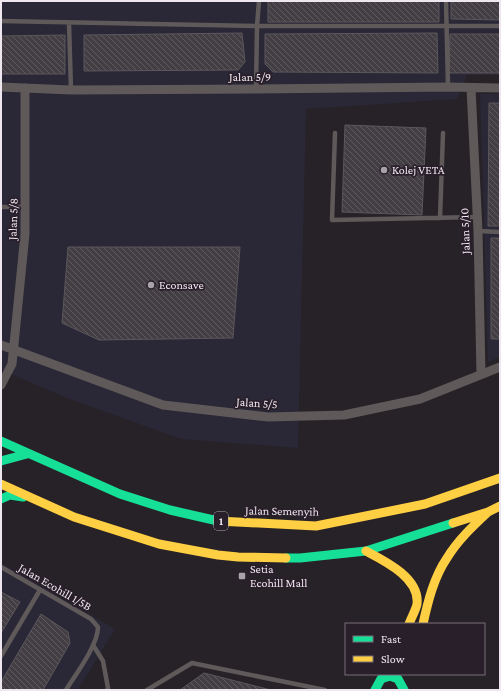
<svg xmlns="http://www.w3.org/2000/svg" width="501" height="691" viewBox="0 0 501 691" font-family="'Crimson Pro',serif">
<style>
.commercial{fill:#2a2736}
.building{fill:url(#building-back-hatch);stroke:#5c575c}
.lines{fill:none;stroke-linecap:round;stroke-linejoin:round}
.lane{stroke:#5f5959;stroke-width:4.5}
.street{stroke:#5f5959;stroke-width:9}
.fast{stroke:#16e098;stroke-width:9}
.slow{stroke:#ffcf43;stroke-width:9}
.poi-dot{fill:#a9a2a9;stroke:#291f2a;stroke-width:1.5}
.labels{text-anchor:middle;dominant-baseline:central;stroke-width:3.5;stroke-linejoin:round;paint-order:stroke}
.shield{fill:#291f2a;stroke:#b4abb4;stroke-width:1}
.shield-label{font-size:11px;font-weight:bold;fill:#efe7ef}
.street-label{font-size:12px;fill:#efe7ef;stroke:#291f2a}
.poi-label{font-size:12px;fill:#efe7ef;stroke:#291f2a;text-anchor:start}
</style>
<defs>
<pattern id="building-back-hatch" width="6" height="6" patternUnits="userSpaceOnUse"><rect width="6" height="6" fill="#423e43"/><path d="M-1 5l2 2M0 0l6 6M5-1l2 2" fill="none" stroke="#5e5a5e"/></pattern>
</defs>
<rect width="100%" height="100%" fill="#272227"/>
<path class="commercial" d="M1 1H500V75H467L457 99 306 109 298 448 181 439 67 398 1 370Z
M480 94H500V357L488 362Z
M1 563 115 629 78 690H1Z"/>
<path class="building" d="M268 1H439V22H268Z
M451 1H500V20L451 19Z
M242 33 245 62 238 70 84 71V35Z
M437 33 438 73 273 72 265 64V34Z
M450 34H500V73H449Z
M65 35V74H1V36Z
M489 103H500V226H488Z
M345 125 426 128 422 215 342 212Z
M491 238H500V339H491Z
M68 247H240L233 338 99 340 62 323Z
M1 592 20 602 1 633Z
M41 614 68 632 70 643 43 690H1V682Z
M204 673 271 690H180Z"/>
<g class="lines">
<path class="lane" d="M446 1 448 87
M1 21 257 26H500
M69 23 71 90
M256 89 257 26 259 1
M335 133 332 220 477 217
M1 207H25
M440 218 443 133
M478 231 500 232
M1 567 91 619 98 627C98 645 76 674 66 690
M93 645 103 661 108 688 107 690
M1 656 40 590
M147 690 192 663 325 690"/>
<path class="street" d="M1 87 71 90 256 89 448 87 500 88
M471 88 478 231 481 374
M1 345 163 405 268 417 344 415 420 399 500 367
M1 385 12 364 25 234V88"/>
<path class="fast" d="M1 441 120 494 170 510 218 521
M1 461 27 454
M1 499 10 495 23 497
M286 558H300L366 551 453 523
M375 690 381 679 390 676 398 679 404 690"/>
<path class="slow" d="M1 484 74 517 159 544 218 555 238 557 286 558
M218 521 316 526 425 504 500 478
M453 523 488 512 500 506
M366 551C385 561 420 578 417 604 416 610 411 618 409 624
M423 624C428 601 434 577 447 558 458 540 473 526 488 512"/>
</g>
<g class="poi-dot">
<circle cx="384" cy="170" r="4"/>
<circle cx="151" cy="285" r="4"/>
<rect x="238" y="572" width="8" height="8" rx="2"/>
</g>
<g class="labels">
<rect class="shield" x="214" y="512" width="14" height="18" rx="3"/>
<g class="shield-label">
<text x="221" y="521">1</text>
</g>
<g class="street-label">
<text x="250" y="77">Jalan 5/9</text>
<text transform="translate(13 219) rotate(-88)">Jalan 5/8</text>
<text transform="translate(465 231) rotate(-92)">Jalan 5/10</text>
<text transform="translate(257 403) rotate(4)">Jalan 5/5</text>
<text transform="translate(282 511) rotate(1)">Jalan Semenyih</text>
<text transform="translate(55 587) rotate(30)">Jalan Ecohill 1/5B</text>
</g>
<g class="poi-label">
<text x="392" y="170">Kolej VETA</text>
<text x="159" y="285">Econsave</text>
<text x="250" y="569">Setia<tspan x="250" dy="14">Ecohill Mall</tspan></text>
</g>
</g>
<rect width="501" height="691" fill="none" stroke="#efe7ef" stroke-width="4"/>
<rect x="345" y="623" width="140" height="52" fill="#291f2a" stroke="#786f79"/>
<rect x="353" y="636" width="20" height="6" fill="#16e098" stroke="#786f79"/>
<text x="381" y="643" font-size="12" fill="#efe7ef">Fast</text>
<rect x="353" y="656" width="20" height="6" fill="#ffcf43" stroke="#786f79"/>
<text x="381" y="663" font-size="12" fill="#efe7ef">Slow</text>
</svg>
